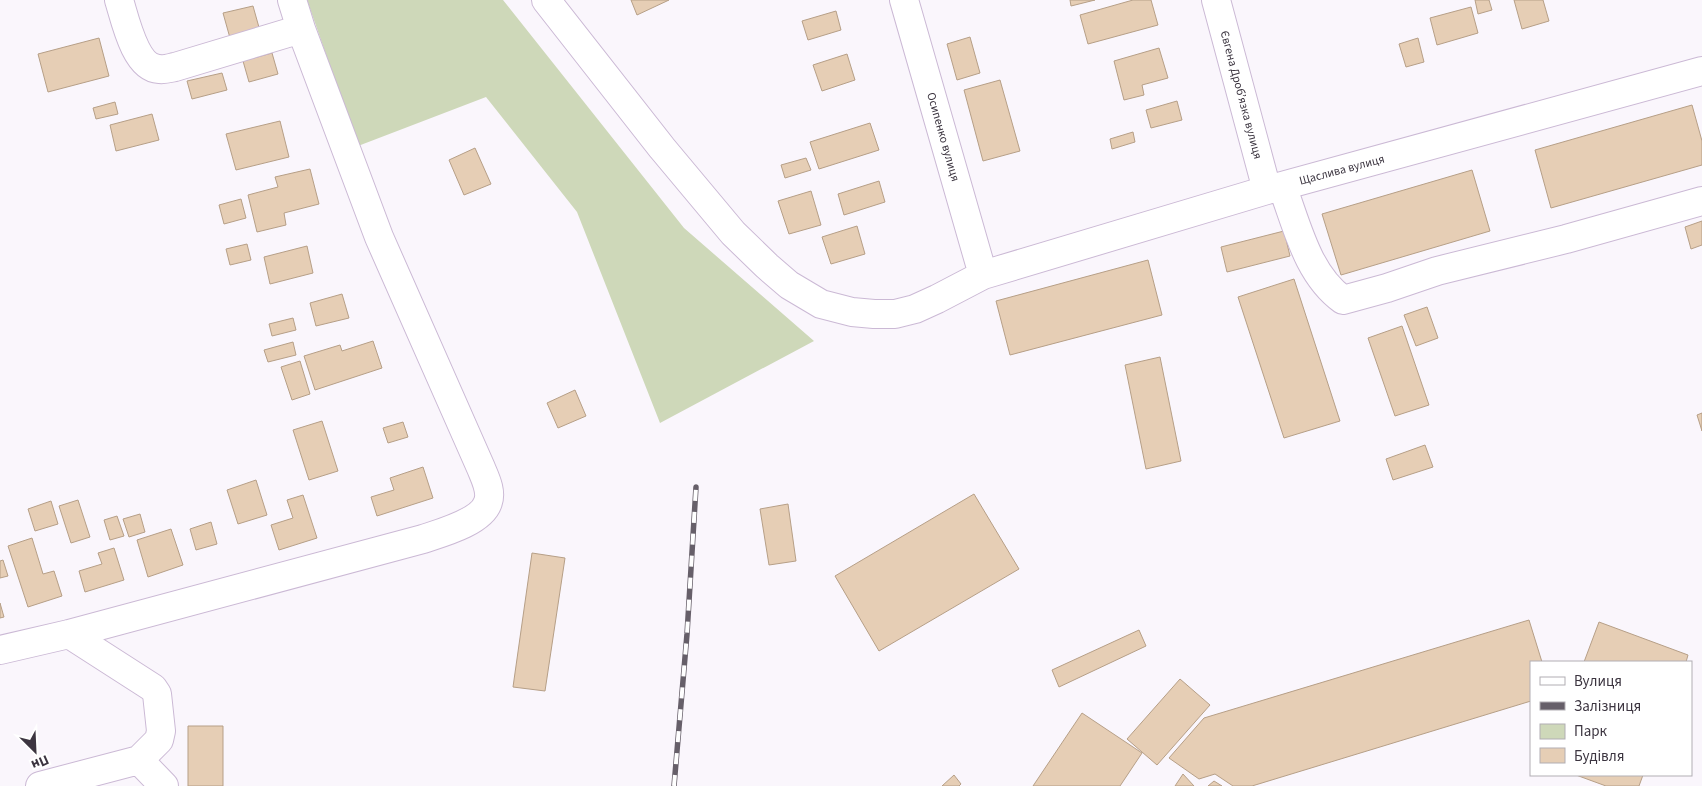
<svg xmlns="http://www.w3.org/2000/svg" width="1702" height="786" viewBox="0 0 1702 786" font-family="'Source Sans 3',sans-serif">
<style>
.green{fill:#ced8b9}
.building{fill:#e6ceb5;stroke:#b69f87}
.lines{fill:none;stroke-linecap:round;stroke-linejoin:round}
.minor-casing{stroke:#cbb9d5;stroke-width:30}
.minor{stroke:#fff;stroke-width:28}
.rail-casing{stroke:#665f69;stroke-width:5.5}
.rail{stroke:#fff;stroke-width:4;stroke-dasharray:11;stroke-linecap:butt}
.labels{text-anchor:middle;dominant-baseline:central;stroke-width:4.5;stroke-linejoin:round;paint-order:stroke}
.street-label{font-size:12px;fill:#3c3540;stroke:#fff}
</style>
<rect width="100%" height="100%" fill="#faf6fc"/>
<path class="green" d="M307 0H503L684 228 814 341 660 423 577 212 486 97 358 146Z"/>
<path class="building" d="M631 0H669L637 15Z
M1070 0H1095L1071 6Z
M1133 0H1151L1158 25 1088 44 1080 15Z
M1475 0H1489L1492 10 1478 14Z
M1514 0H1543L1549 21 1522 29Z
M253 6 260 31 230 38 223 13Z
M1471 7 1478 33 1437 45 1430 18Z
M836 11 841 30 808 40 802 21Z
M970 37 980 73 957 80 947 44Z
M99 38 109 76 48 92 38 54Z
M1418 38 1424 62 1406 67 1399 44Z
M1159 48 1168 78 1142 85 1144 95 1124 100 1114 61Z
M272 53 278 74 249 82 243 61Z
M847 54 855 80 822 91 813 65Z
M222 73 227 90 192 99 187 81Z
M1000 80 1020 151 983 161 964 90Z
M1177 101 1182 120 1151 128 1146 110Z
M115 102 118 114 96 119 93 108Z
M1692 105 1702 141V165L1551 208 1535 150Z
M152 114 159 140 116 151 110 125Z
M280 121 289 157 236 170 226 134Z
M870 123 879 150 819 169 810 142Z
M1133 132 1135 142 1112 149 1110 139Z
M475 148 491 184 464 195 449 160Z
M806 158 811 170 785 178 781 165Z
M310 169 319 204 284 213 286 225 257 232 248 195 278 187 275 177Z
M1472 170 1490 231 1341 275 1322 214Z
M879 181 885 202 844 215 838 194Z
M811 191 821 225 789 234 778 201Z
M241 199 246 218 224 224 219 205Z
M1702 221V245L1691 249 1685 227Z
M857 226 865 254 831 264 822 237Z
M1284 231 1290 256 1227 272 1221 247Z
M247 244 251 260 230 265 226 249Z
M307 246 313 273 270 284 264 257Z
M1148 260 1162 315 1010 355 996 301Z
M1294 279 1340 421 1284 438 1238 297Z
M342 294 349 318 316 326 310 303Z
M1427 307 1438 338 1416 346 1404 315Z
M293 318 296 330 272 336 269 324Z
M1402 326 1429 405 1395 416 1368 338Z
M373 341 382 368 315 390 304 356 340 345 342 351Z
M293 342 296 355 268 362 264 350Z
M1160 357 1181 461 1146 469 1125 365Z
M300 361 310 394 292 400 281 367Z
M575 390 586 416 558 428 547 403Z
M1702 413V431L1697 415Z
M322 421 338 471 309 480 293 430Z
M403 422 408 437 388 443 383 428Z
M1425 445 1433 467 1393 480 1386 459Z
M423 467 433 498 377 516 371 497 394 490 390 478Z
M256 480 267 515 238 524 227 490Z
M974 494 1019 569 879 651 835 576Z
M303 495 317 538 279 550 271 525 293 518 287 500Z
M78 500 90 537 71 543 59 506Z
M51 501 58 524 35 531 28 509Z
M788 504 796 561 769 565 760 509Z
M140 514 145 532 129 537 123 519Z
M117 516 124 536 110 540 104 520Z
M211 522 217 544 196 550 190 529Z
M171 529 183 565 148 577 137 540Z
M32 538 43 574 54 571 62 596 28 607 8 546Z
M114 548 124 580 85 592 79 571 102 564 98 553Z
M532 553 565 558 545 691 513 687Z
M3 560 8 576 0 578V561Z
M0 603 4 617 0 618Z
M1529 620 1542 662H1531V701L1252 786H1233L1215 774 1199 779 1169 758 1204 718Z
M1599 622 1688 655 1686 662H1584Z
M1139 630 1146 646 1059 687 1052 670Z
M1180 679 1210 705 1157 765 1127 739Z
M1082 713 1142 753 1120 786H1033Z
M188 726H223V786H188Z
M1183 774 1194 786H1175Z
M954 775 961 784 959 786H942Z
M1576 775H1643L1639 786H1606Z
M1214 781 1222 786H1208Z"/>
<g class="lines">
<g class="minor-casing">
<path id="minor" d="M119 0C125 19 135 68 159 69 164 70 170 68 175 67L301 29
M546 0 662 148 733 233 767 266 789 285 821 304 852 312 874 314H895L915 309 937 299 983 275 1267 190 1702 71
M904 0 983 275
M1216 0 1267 190
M1282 186C1297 225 1307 274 1343 300L1387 288 1437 271 1566 239 1702 201
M0 650 69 634 423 539C441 533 482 522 488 502 492 491 485 478 481 468L379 237 301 29 292 0
M139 760 164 786
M40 786 139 760 159 740 161 731 157 694 153 688 69 634"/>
</g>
<use href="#minor" class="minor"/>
<g class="rail-casing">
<path id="rail" d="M674 786 687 634 696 487"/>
</g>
<use href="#rail" class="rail"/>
</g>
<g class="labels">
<g class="street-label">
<text transform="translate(1241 95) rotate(75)">Євгена Дроб’язка вулиця</text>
<text transform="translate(943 137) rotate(74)">Осипенко вулиця</text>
<text transform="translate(1342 170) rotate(-15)">Щаслива вулиця</text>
</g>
</g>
<rect x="1530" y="661" width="162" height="115" fill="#ffffff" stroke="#b1aeb3"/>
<rect x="1540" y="677" width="25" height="8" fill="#ffffff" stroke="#b1aeb3"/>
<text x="1574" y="686" font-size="15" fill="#3c3540">Вулиця</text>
<rect x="1540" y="702" width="25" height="8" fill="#665f69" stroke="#b1aeb3"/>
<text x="1574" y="711" font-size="15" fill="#3c3540">Залізниця</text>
<rect x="1540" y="724" width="25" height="15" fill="#ced8b9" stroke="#b1aeb3"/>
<text x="1574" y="736" font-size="15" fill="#3c3540">Парк</text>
<rect x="1540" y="748" width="25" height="15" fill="#e6ceb5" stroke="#b1aeb3"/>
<text x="1574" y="761" font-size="15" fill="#3c3540">Будівля</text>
<g transform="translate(35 751) rotate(156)" stroke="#ffffff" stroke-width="4" paint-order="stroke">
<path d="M0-4L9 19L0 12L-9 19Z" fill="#3c3540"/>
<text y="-8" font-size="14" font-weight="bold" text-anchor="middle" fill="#3c3540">Пн</text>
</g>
</svg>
